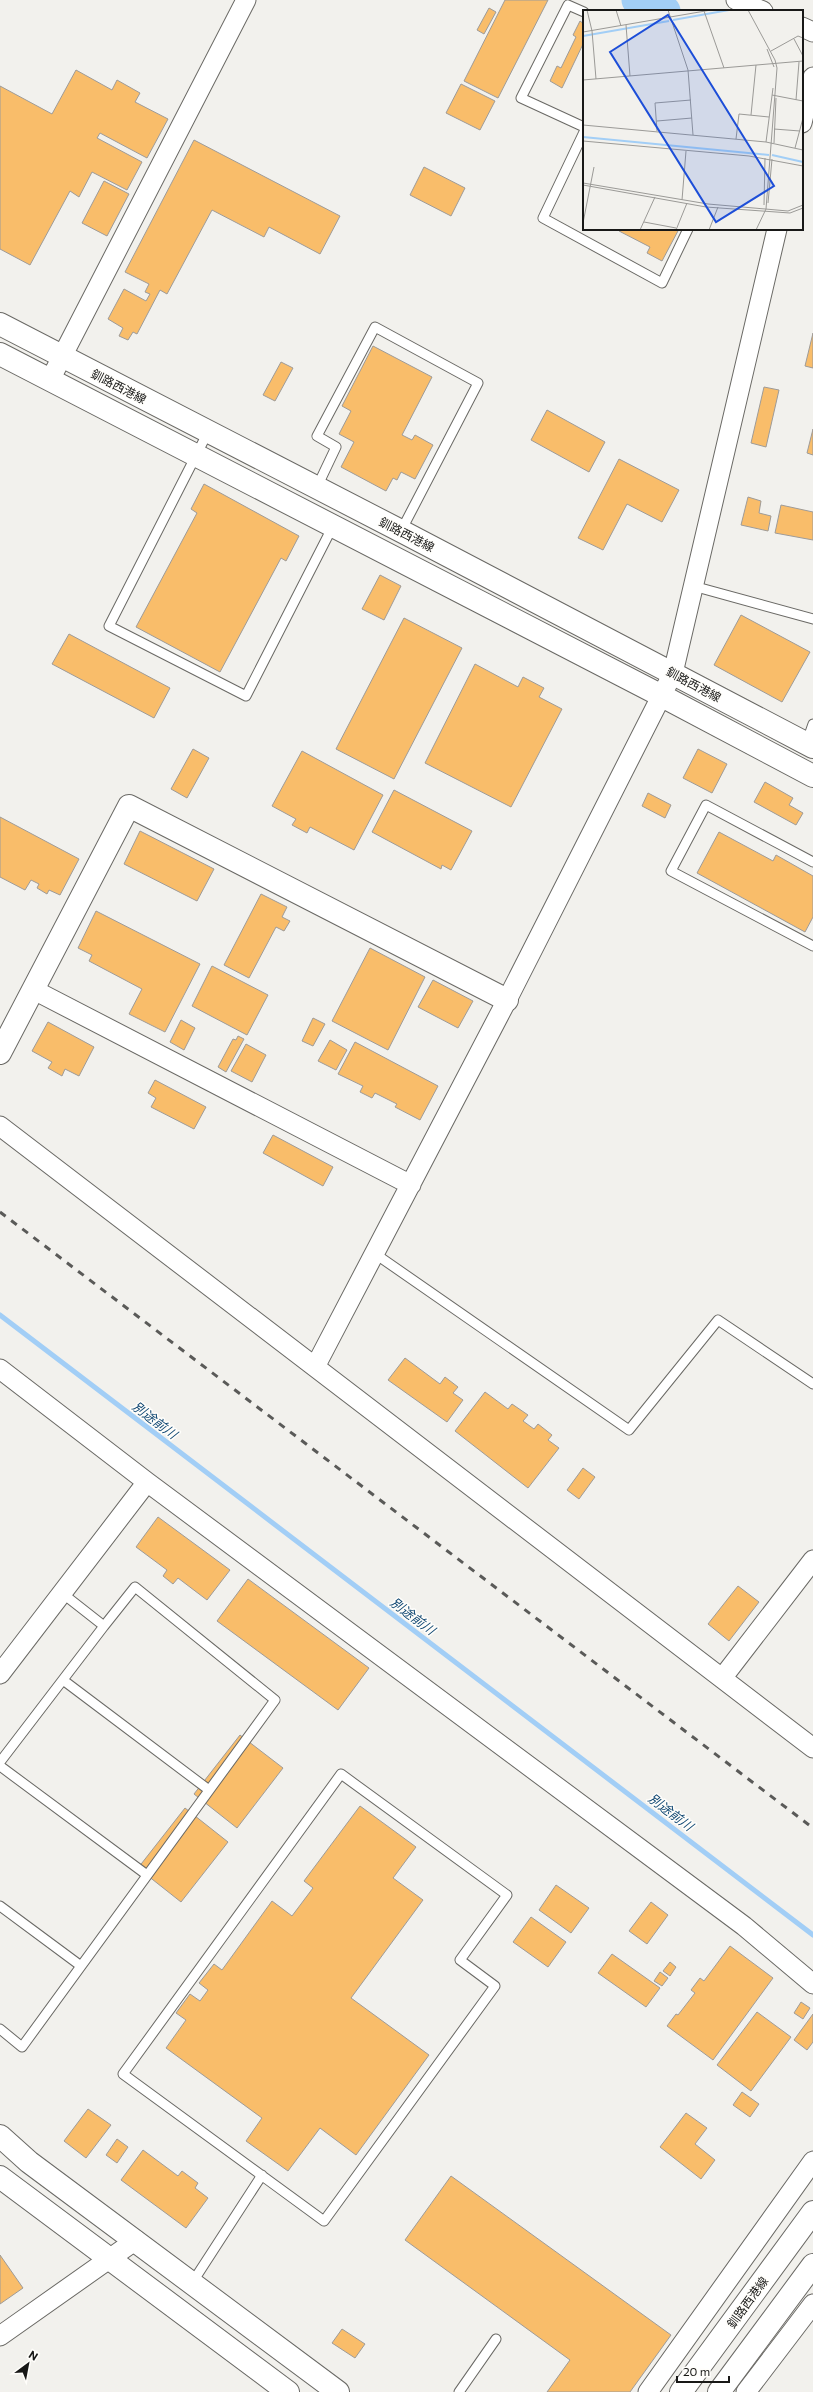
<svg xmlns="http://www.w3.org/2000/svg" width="813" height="2392" viewBox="0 0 813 2392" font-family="Commissioner,'Noto Sans JP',sans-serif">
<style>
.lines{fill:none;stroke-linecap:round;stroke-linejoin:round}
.stream{stroke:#a2cef6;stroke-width:5}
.river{stroke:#a2cef6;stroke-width:31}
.building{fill:#f9bd6a;stroke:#9e9b98}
.service-casing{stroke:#6a6965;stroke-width:11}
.minor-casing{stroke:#6a6965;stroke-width:21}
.tertiary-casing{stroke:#6a6965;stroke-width:24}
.secondary-casing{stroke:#6a6965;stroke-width:24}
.service{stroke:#fff;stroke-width:9}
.minor{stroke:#fff;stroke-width:19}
.tertiary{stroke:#fff;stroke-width:22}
.secondary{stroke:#fff;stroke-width:22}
.rail{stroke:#5a5a58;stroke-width:3;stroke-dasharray:7 7;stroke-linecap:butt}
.labels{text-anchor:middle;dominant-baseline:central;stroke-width:3;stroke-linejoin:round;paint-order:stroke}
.street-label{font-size:12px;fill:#181817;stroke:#fffefb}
.water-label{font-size:13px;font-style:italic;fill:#114873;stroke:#fffefb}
.inset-river{fill:none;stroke:#a2cef6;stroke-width:2}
.inset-road{fill:none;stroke:#9b9a97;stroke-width:1}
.view{fill:#1d4ed8;fill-opacity:0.15;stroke:#1d4ed8;stroke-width:2}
.inset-edge{fill:none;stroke:#181817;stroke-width:2}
</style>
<rect width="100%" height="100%" fill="#f2f1ed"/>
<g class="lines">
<path class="stream" d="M0 1315 813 1935"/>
<path class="river" d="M637 0 665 11"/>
</g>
<path class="building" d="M505 0H548L498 98 464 81Z
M489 8 496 12 484 34 477 30Z
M580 21 584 24V42L562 88 550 81 557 66 561 68 576 37 573 35Z
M76 70 112 90 117 80 140 93 135 102 168 119 147 158 100 133 97 138 142 162 127 190 92 172 79 197 70 191 30 265 0 249V86L52 114Z
M461 84 495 101 480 130 446 113Z
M194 140 340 216 320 254 269 227 264 237 212 210 167 294 160 290 137 334 133 332 128 340 119 336 123 328 108 319 124 289 146 301 150 294 145 292 149 284 125 272Z
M424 167 465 188 451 216 410 195Z
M104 181 129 194 107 236 82 223Z
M620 229H679L662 261 647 253 650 247 619 231Z
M813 333V368L805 366Z
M373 346 432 377 402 435 412 440 415 435 433 445 415 479 401 472 397 480 393 478 386 491 341 467 354 442 339 434 351 411 342 406Z
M281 362 293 368 275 401 263 395Z
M764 387 779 390 766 447 751 443Z
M547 410 605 442 589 472 531 440Z
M813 429V455L807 453Z
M619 459 679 490 662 522 627 504 603 550 578 538Z
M204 484 299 536 286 561 281 558 220 672 136 627 197 513 191 509Z
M748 497 761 501 759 513 771 516 768 531 741 525Z
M781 505 813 512V540L775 533Z
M380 575 401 586 384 620 362 609Z
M741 615 810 652 782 702 714 665Z
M404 618 462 648 394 779 336 749Z
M69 634 170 688 154 718 52 664Z
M475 664 518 687 523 677 544 688 539 697 562 709 511 807 425 763Z
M193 749 209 758 187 798 171 789Z
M698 749 727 764 712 793 683 778Z
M302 751 383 795 354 850 310 827 307 833 292 825 296 819 272 806Z
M765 782 793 798 789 805 803 813 796 825 754 802Z
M394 790 472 831 451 870 442 865 441 869 372 832Z
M648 793 671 805 665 818 642 806Z
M0 817 79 859 60 895 49 890 47 894 37 888 39 884 31 880 25 890 0 877Z
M140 831 214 869 197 901 124 864Z
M719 832 773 861 776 855 813 876V917L805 932 697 873Z
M261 894 287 907 282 917 290 921 284 931 276 927 249 978 224 965Z
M96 911 200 964 165 1032 129 1014 142 989 89 961 92 955 78 948Z
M370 948 425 977 388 1050 332 1021Z
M212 966 268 995 247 1035 192 1006Z
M433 980 473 1001 458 1028 418 1007Z
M313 1018 325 1024 313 1046 302 1041Z
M181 1020 195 1028 184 1050 170 1042Z
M48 1022 94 1047 79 1076 65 1069 62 1076 48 1068 52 1062 32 1051Z
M238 1036 244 1039 226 1072 218 1067 233 1039 236 1040Z
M330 1040 347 1050 336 1070 318 1061Z
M355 1042 438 1086 420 1120 395 1107 397 1104 375 1093 372 1098 360 1092 363 1086 338 1074Z
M246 1044 266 1055 252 1082 231 1071Z
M155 1080 206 1107 194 1129 151 1107 156 1098 148 1093Z
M273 1135 333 1167 323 1186 263 1153Z
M405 1358 440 1384 445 1377 458 1387 453 1393 463 1400 447 1422 388 1380Z
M485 1392 508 1409 512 1404 528 1415 523 1421 534 1429 538 1424 552 1435 548 1440 559 1448 528 1488 455 1431Z
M583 1468 595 1477 579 1499 567 1490Z
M158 1517 230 1570 207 1600 178 1578 173 1584 163 1576 167 1570 136 1547Z
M248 1579 369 1668 338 1710 217 1621Z
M738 1586 759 1602 729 1641 708 1624Z
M240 1735 283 1768 237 1828 194 1794Z
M360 1806 416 1847 393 1878 423 1900 351 1998 429 2055 356 2155 320 2128 288 2171 246 2141 262 2118 166 2048 186 2020 176 2013 190 1994 200 2001 208 1990 199 1983 214 1964 222 1970 272 1901 292 1916 313 1888 304 1881Z
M185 1808 228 1842 181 1902 138 1868Z
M556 1885 589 1908 571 1933 539 1910Z
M651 1902 668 1915 647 1944 629 1931Z
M531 1917 566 1942 548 1967 513 1942Z
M730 1946 773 1978 713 2060 667 2026 676 2014 678 2015 695 1993 691 1990 700 1978 704 1981Z
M612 1954 660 1988 646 2007 598 1973Z
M670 1962 676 1967 670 1976 663 1971Z
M660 1972 668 1978 662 1986 654 1981Z
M801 2002 810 2008 803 2019 794 2013Z
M757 2012 791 2037 751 2091 717 2065Z
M813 2014V2042L807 2050 794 2040Z
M742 2092 759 2104 750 2117 733 2105Z
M88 2109 111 2125 86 2158 64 2141Z
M686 2113 707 2128 695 2144 715 2160 701 2179 660 2147Z
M117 2139 128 2147 117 2163 106 2155Z
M143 2150 178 2176 182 2171 198 2183 195 2188 208 2198 186 2228 121 2180Z
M451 2176 671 2335 630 2392H547L570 2360 405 2240Z
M0 2255 23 2288 0 2304Z
M342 2329 365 2344 355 2358 332 2343Z"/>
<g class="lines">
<g class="service-casing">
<path id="service" d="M584 12 568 5 521 98 584 127
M584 132 543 218 662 283 688 229
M208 432 109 626 246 696 333 526
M317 487 336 447 317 436 375 327 478 383 401 531
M693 586 813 619
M806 744 813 724
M813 862 706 805 671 871 813 946
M374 1253 629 1430 718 1320 813 1384
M63 1680 209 1790
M0 1762 104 1626 62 1593
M0 1766 147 1875
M341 1774 507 1895 460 1960 495 1986 324 2221 123 2074Z
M0 1906 81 1966
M0 2029 22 2047 275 1700 135 1587 104 1626
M192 2283 262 2175
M459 2392 496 2339"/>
</g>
<g class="minor-casing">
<path id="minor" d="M736 0 763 11
M802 27 813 32
M802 123 813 77
M50 380 246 0
M34 990 411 1185
M0 1126 813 1748
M315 1367 507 1000 673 673 777 229
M0 1369 147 1482 744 1926 813 1984
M0 1674 147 1482
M723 1677 813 1560
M0 2336 136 2240
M648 2392 813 2161
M746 2392 813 2304"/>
</g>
<g class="tertiary-casing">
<path id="tertiary" d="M0 1053 129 806 507 1000
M0 2136 29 2162 338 2392
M0 2177 288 2392"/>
</g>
<g class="secondary-casing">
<path id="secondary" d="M0 324 401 531 813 747
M0 354 662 696 813 776
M681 2392 813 2212
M719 2392 813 2265"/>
</g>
<use href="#service" class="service"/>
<use href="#minor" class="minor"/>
<use href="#tertiary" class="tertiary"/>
<use href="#secondary" class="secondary"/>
<path class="rail" d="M0 1212 813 1828"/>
</g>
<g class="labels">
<g class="street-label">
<text transform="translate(119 386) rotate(27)">釧路西港線</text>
<text transform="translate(407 534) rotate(27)">釧路西港線</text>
<text transform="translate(694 684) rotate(28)">釧路西港線</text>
<text transform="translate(747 2302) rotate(-54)">釧路西港線</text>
</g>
<g class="water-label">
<text transform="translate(155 1420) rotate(37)">別途前川</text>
<text transform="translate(413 1616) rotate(37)">別途前川</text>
<text transform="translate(671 1812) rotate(37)">別途前川</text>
</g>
</g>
<g transform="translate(583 10)">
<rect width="220" height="220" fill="#f2f1ed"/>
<path class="inset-river" d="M90 10 146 0M0 26 86 11M0 127 186 145M189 145 220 152"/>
<path class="inset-road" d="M4 0 9 21 13 69M33 0 38 16M85 0 105 60 110 125M165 0 192 50 194 58 183 199 173 220M121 1 141 58M43 15 47 66M0 22 128 0M211 29 220 46M184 39 191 57M188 41 215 26 220 28M0 70 220 51M189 85 220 91M213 90 216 52M168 105 173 55M74 111 109 108M0 115 183 132 220 140M191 119 217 121M74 121 72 93 108 90M153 129 156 104 186 107M0 131 166 146 220 156M183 132 190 78M191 133 193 88M212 138 220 108M0 173 125 194 205 201 220 195M0 175 123 197 207 203 220 198M99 190 103 141M185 193 189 149M181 195 182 148M61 212 93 218M0 213 11 157M57 220 72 187M93 220 104 193M126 220 135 197"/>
<path class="view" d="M85 5 191 176 133 212 27 42Z"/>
<rect width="220" height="220" class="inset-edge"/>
</g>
<g transform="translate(28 2364) rotate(32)" stroke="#fffefb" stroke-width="3" paint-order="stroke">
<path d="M0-3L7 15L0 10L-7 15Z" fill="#181817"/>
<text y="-6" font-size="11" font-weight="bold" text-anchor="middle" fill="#181817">N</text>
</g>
<path d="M677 2376v6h52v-6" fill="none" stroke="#181817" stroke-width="2"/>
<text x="683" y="2376" font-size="12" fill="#181817" stroke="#fffefb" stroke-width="3" paint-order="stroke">20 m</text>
</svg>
